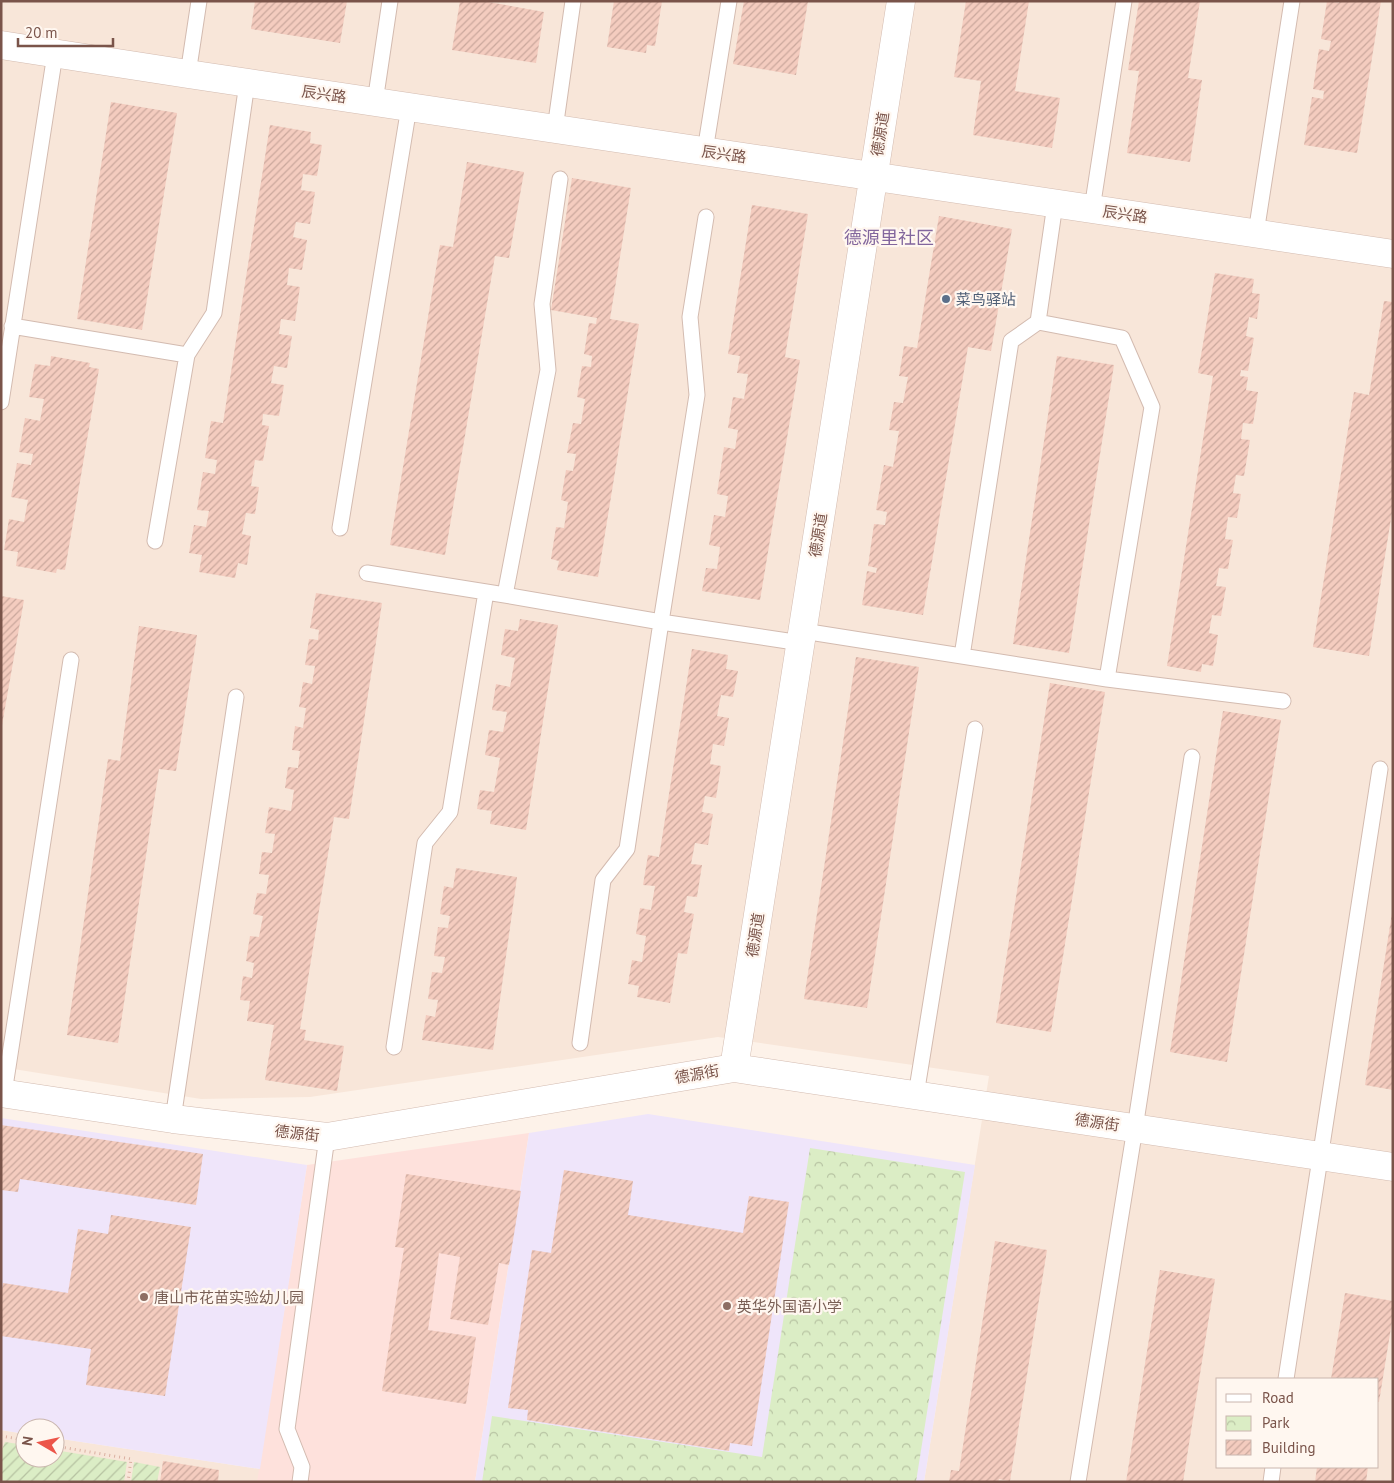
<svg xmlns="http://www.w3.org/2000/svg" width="1394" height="1483" viewBox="0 0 1394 1483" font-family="'PT Sans','Noto Sans SC',sans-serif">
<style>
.residential{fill:#f8e6d9;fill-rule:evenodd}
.commercial{fill:#fee1dc}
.education{fill:#efe5fa}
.park{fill:url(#park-crowns)}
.garden{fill:url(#garden-furrows)}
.building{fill:url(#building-hatch)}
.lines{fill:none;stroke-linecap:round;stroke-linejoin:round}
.lane-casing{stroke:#d3bbb0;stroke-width:17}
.street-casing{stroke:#d3bbb0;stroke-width:29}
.path{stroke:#daafa1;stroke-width:3;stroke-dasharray:1 4;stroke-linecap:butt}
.lane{stroke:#fff;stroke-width:15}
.street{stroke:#fff;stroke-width:28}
.service-dot{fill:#5c6f8a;stroke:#fff7f0;stroke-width:2}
.education-dot{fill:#8d6e63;stroke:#fff7f0;stroke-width:2}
.labels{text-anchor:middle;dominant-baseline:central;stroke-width:4.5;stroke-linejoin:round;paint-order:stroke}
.street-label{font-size:15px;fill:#7a544a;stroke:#fff7f0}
.service-label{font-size:15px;fill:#4e5e75;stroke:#fff7f0;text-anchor:start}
.education-label{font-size:15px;fill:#785e54;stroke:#fff7f0;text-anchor:start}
.quarter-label{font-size:18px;fill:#82669d;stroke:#fff7f0}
</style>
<defs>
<pattern id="park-crowns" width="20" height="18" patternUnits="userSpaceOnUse" patternTransform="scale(1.25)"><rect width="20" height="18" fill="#dbedc5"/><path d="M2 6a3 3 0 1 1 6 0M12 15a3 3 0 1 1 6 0" fill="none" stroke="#b7c3a2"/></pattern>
<pattern id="garden-furrows" width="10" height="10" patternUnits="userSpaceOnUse" patternTransform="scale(1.25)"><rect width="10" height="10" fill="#dbedc5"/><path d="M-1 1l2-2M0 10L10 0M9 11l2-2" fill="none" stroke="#b7c3a2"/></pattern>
<pattern id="building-hatch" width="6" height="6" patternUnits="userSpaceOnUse" patternTransform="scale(1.25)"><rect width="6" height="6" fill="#f4ccbf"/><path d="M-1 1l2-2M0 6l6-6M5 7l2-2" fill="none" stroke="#cba89d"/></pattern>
</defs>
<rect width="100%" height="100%" fill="#fdf2e9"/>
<path class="residential" d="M1 1H1393V1482H924L989 1076 718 1037 310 1097 201 1099 1 1067ZM1218 1379H1378V1467H1218Z
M1 1430 25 1434V1458H55V1438L260 1469 258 1482H1Z"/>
<path class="commercial" d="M529 1133 475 1482H257L307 1165Z"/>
<path class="education" d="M648 1114 975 1165 924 1482H475L529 1133Z
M1 1118 307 1165 260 1469 55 1438V1428H25V1434L1 1430Z"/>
<path class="park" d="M810 1148 965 1172 916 1482H482L492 1416 762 1457Z"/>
<path class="garden" d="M5 1442 25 1445V1458H55V1450L127 1462 124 1482H1V1452Z
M134 1462 160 1467 157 1482H131Z"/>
<path class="building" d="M255 1H347L340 43 251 29Z
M460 1H483L544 12 536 63 452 50Z
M614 1H662L655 46 647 45 646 53 607 47Z
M744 1H808L796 75 733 64Z
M966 1H1029L1015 91 1060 98 1052 148 973 135 981 81 954 77Z
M1139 1H1200L1188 78 1202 80 1190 162 1127 153 1139 71 1128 70Z
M1327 1 1339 3V1H1381L1357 153 1304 145 1312 97 1323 99 1324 91 1313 89 1319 49 1329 51 1331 41 1321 39Z
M111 102 177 113 142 330 77 319Z
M270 125 311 132 310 143 322 145 317 176 303 174 301 190 315 192 310 224 296 222 293 237 307 240 302 270 289 268 287 285 300 287 295 321 281 319 279 334 292 336 287 368 274 366 271 383 284 385 279 416 263 414 262 425 269 426 263 461 255 460 251 486 259 487 255 514 246 513 242 534 251 536 247 565 238 563 235 578 199 572 202 555 189 553 194 525 206 527 209 511 197 510 203 472 215 474 217 460 205 458 211 421 223 423Z
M467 162 524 172 509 258 495 256 445 555 390 545 440 245 453 247Z
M572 178 631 188 610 319 639 324 598 577 557 570 559 561 551 559 556 527 564 528 568 502 561 500 566 470 573 471 576 454 567 453 573 423 581 424 585 399 577 397 582 366 591 367 592 356 584 354 589 323 596 324 597 318 551 310Z
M752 205 808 214 785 357 800 360 760 600 702 591 706 568 717 569 720 547 709 545 714 515 725 517 728 496 717 494 724 447 735 449 738 430 728 428 733 397 744 399 748 374 737 373 740 356 728 354Z
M939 216 1012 229 991 351 968 347 923 615 862 605 867 571 876 573 877 568 868 566 874 524 885 525 887 512 876 510 884 465 893 467 899 431 889 430 894 402 903 403 908 377 899 376 904 346 917 348Z
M1215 273 1254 279 1252 293 1260 294 1257 319 1249 317 1246 336 1254 338 1248 371 1241 370 1240 376 1248 377 1246 390 1258 392 1253 424 1243 423 1241 439 1250 440 1244 476 1236 475 1233 493 1241 494 1237 518 1228 517 1225 539 1233 540 1228 569 1219 568 1216 586 1226 587 1221 616 1212 615 1209 633 1218 635 1213 666 1202 664 1201 672 1167 666 1213 376 1198 373Z
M1384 301 1393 302V506L1369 656 1313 647 1354 392 1369 395Z
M51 356 90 363 89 367 99 369 65 570 57 569 56 573 16 566 18 552 4 550 9 519 24 522 28 500 11 497 17 463 31 465 33 454 19 452 25 418 40 421 44 399 29 397 35 364 50 366Z
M1057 356 1114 365 1069 653 1013 644Z
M316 593 382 603 349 819 334 817 300 1029 306 1030 304 1040 344 1046 337 1091 265 1080 274 1025 247 1021 250 1001 240 1000 243 976 252 978 254 963 246 961 250 936 259 937 263 916 253 914 257 893 266 894 269 875 259 874 262 852 272 853 275 834 265 833 269 807 291 811 294 790 285 788 288 767 298 768 300 751 292 750 295 726 303 728 306 708 299 707 303 682 312 684 315 666 305 665 309 639 318 640 319 630 310 628Z
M1 596 24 600 2 725H1Z
M520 619 558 625 526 830 490 824 492 811 477 809 480 790 494 792 500 758 485 755 489 730 503 732 507 712 492 710 496 684 510 687 515 658 501 655 505 629 518 631Z
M139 626 197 635 176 771 159 769 118 1043 67 1035 108 759 120 761Z
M692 649 728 655 726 669 738 671 733 697 721 695 717 716 729 718 724 746 713 744 710 764 721 766 716 798 705 796 702 812 713 814 708 845 695 843 691 864 702 865 697 897 687 896 684 912 694 914 687 954 678 953 670 1003 637 997 639 986 628 984 632 960 642 962 646 936 636 934 640 908 651 910 655 886 643 885 648 855 659 857Z
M856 657 919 667 867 1008 804 999Z
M1050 683 1105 692 1051 1032 996 1023Z
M1223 711 1281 720 1227 1062 1170 1052Z
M456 868 517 877 493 1050 422 1040 426 1015 435 1017 438 1000 428 999 432 972 442 973 445 957 434 956 438 927 448 928 450 916 440 914 444 886 453 888Z
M1392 913H1393V1090L1365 1085Z
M1 1125 203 1154 196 1205 20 1179 18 1192 1 1190Z
M564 1170 633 1181 628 1215 743 1233 749 1196 789 1202 752 1446 730 1443 729 1451 527 1420 528 1410 508 1408 532 1250 551 1253Z
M406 1174 521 1191 509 1265 499 1263 488 1325 450 1319 460 1257 439 1253 428 1330 476 1337 466 1404 382 1391 404 1248 395 1247Z
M111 1215 191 1227 165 1396 86 1385 91 1349 1 1336V1296L3 1283 68 1293 78 1229 108 1234Z
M995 1241 1047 1250 1010 1481 999 1479 998 1482H949L951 1470 959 1471Z
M1160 1270 1215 1279 1183 1482H1126Z
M1345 1293 1393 1301V1315L1379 1402H1378V1379H1331Z
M163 1461 219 1470 218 1482H160Z
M1317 1467H1368L1366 1482H1315Z"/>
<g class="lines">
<g class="lane-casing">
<path id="lane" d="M188 74 199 1
M375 102 390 1
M555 129 573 1
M705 151 729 1
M1092 209 1124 1
M1256 233 1292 1
M1038 322 1122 338 1152 407 1107 679
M12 326 187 355
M1 402 55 54
M340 528 409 107
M155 541 187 355 214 313 247 83
M367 573 505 595 661 622 801 643
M505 595 548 370 542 304 560 179
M803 631 1107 679 1283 701
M962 656 1011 341 1038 322 1055 204
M580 1043 603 880 627 849 661 622 697 395 690 317 706 217
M394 1047 425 843 450 812 486 592
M4 1093 71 660
M916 1095 975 729
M173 1119 236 697
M1286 1379 1380 769
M300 1482 302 1467 287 1429 327 1137
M1078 1482 1135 1128 1192 757
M1271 1482 1273 1467"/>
</g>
<g class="street-casing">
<path id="street" d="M1 45 188 74 1393 254
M734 1068 901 1
M1 1093 173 1119 327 1137 734 1068 1393 1167"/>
</g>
<path class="path" d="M1 1436 25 1440
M55 1446 131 1459 128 1482"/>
<use href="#lane" class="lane"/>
<use href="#street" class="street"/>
</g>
<circle class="service-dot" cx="946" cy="299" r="5"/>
<g class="education-dot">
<circle cx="144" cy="1297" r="5"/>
<circle cx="727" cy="1306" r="5"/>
</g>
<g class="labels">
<g class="street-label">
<text transform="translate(324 94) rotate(8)">辰兴路</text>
<text transform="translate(880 134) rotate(-81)">德源道</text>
<text transform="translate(724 154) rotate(8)">辰兴路</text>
<text transform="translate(1125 214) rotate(8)">辰兴路</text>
<text transform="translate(818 535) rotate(-81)">德源道</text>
<text transform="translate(755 935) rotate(-81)">德源道</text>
<text transform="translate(697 1074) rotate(-10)">德源街</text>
<text transform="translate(1097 1122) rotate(8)">德源街</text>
<text transform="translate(297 1133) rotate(6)">德源街</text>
</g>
<g class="service-label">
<text x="956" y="299">菜鸟驿站</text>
</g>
<g class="education-label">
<text x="154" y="1297">唐山市花苗实验幼儿园</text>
<text x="737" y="1306">英华外国语小学</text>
</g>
<g class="quarter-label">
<text x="889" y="237">德源里社区</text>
</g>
</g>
<rect width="1394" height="1483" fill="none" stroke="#7a544a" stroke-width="5"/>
<rect x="1216" y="1378" width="162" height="90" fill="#fff7f0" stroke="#cab6ae"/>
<rect x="1226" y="1394" width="25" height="8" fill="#ffffff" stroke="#cab6ae"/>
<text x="1262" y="1403" font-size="15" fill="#7a544a">Road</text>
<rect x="1226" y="1416" width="25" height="15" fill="url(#park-crowns)" stroke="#cab6ae"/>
<text x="1262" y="1428" font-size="15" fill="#7a544a">Park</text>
<rect x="1226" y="1440" width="25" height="15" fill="url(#building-hatch)" stroke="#cab6ae"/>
<text x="1262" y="1453" font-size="15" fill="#7a544a">Building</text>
<g transform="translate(40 1443) rotate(279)"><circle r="24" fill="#fff7f0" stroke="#cab6ae"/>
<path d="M0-4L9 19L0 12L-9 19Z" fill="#ec5549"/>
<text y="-8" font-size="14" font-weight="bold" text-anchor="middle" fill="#7a544a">N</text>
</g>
<path d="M18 38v8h95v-8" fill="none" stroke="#7a544a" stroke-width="2.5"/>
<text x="25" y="38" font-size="15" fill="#7a544a" stroke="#fff7f0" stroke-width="4" paint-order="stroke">20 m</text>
</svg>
